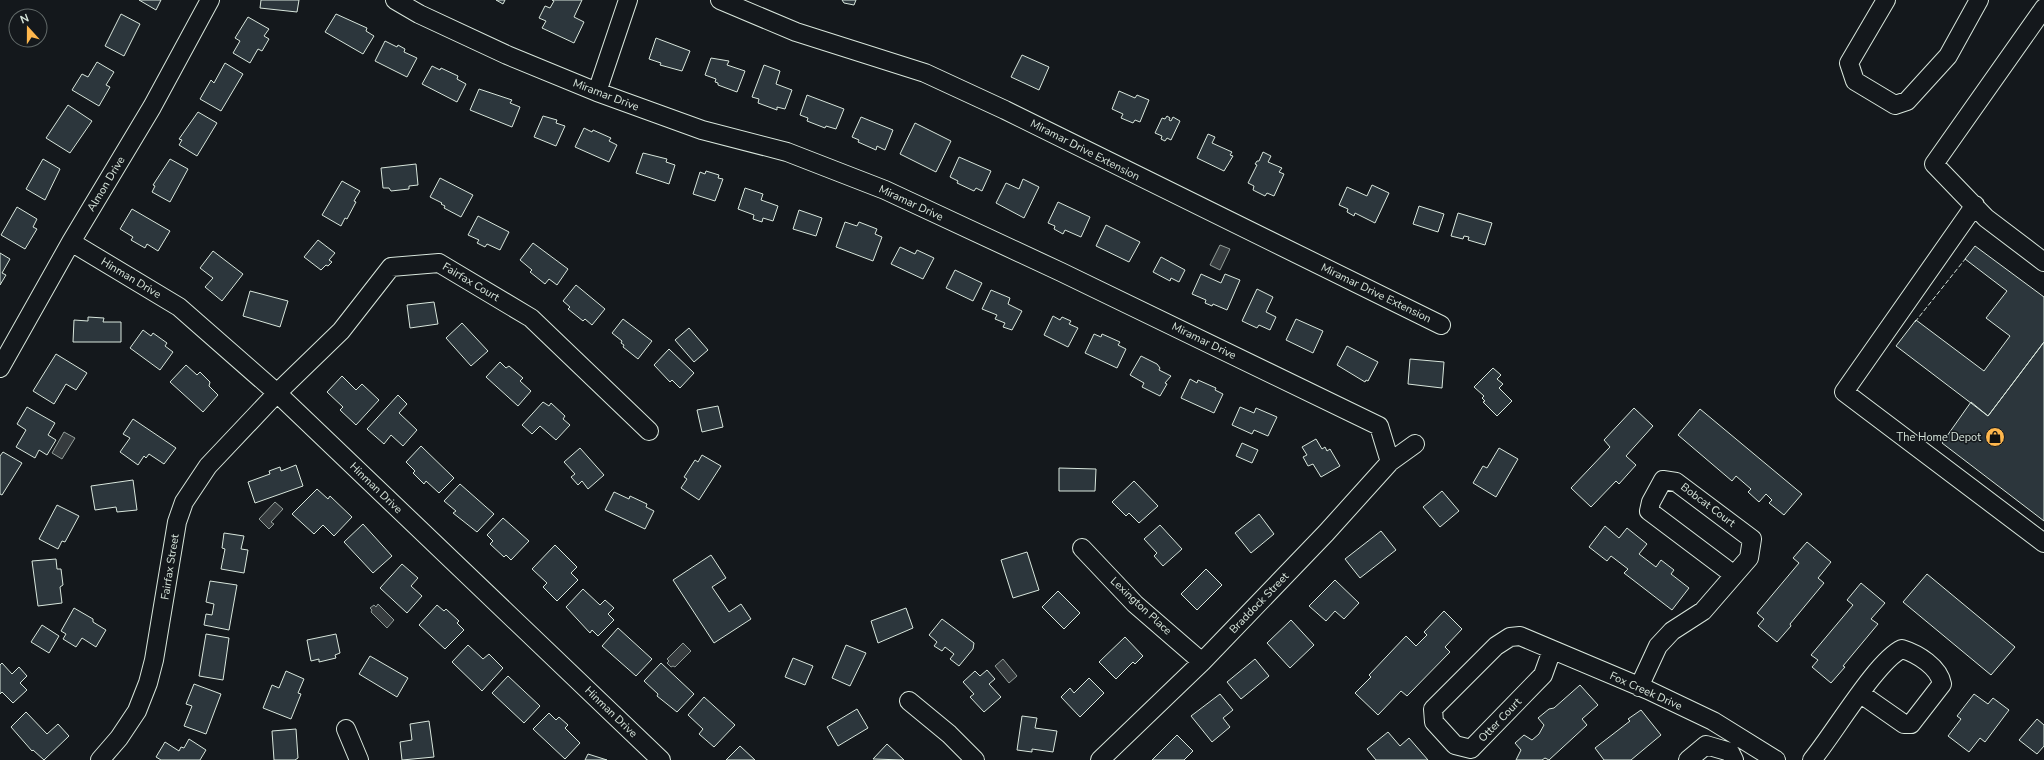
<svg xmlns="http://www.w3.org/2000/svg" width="2044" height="760" viewBox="0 0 2044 760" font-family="'Nunito Sans',sans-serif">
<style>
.water{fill:#363b3e;stroke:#939e99}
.building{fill:#2c363c;stroke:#d8e6dc}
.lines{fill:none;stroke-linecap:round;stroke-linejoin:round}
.minor-casing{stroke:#d8e6dc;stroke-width:20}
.minor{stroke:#14181c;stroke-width:18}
.fence{stroke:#d8e6dc;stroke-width:1;stroke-dasharray:5 2;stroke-linecap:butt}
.labels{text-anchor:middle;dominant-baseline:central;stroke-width:3;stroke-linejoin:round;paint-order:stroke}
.street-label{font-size:11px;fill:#d8e6dc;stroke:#14181c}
.poi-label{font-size:11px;fill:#d8e6dc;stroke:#14181c;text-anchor:end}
</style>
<rect width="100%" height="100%" fill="#14181c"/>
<path class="water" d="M1220 245 1230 249 1220 270 1210 265Z
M64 432 75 438 62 459 52 453Z
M275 502 283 509 271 522 274 524 269 529 259 519Z
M378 604 394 620 387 628 371 612 372 610 370 608 374 605 376 607Z
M683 643 691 651 675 667 673 666 671 667 667 663 669 661 667 659Z
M1003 659 1017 676 1009 683 995 666Z"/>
<path class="building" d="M139 0H161L156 10Z
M261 0H299L297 12 260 8Z
M496 0H505L503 4Z
M552 0H582L574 17 584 22 574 43 542 28 546 21 539 18 545 6 550 8 554 1Z
M842 0H856L854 5 844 3Z
M121 14 140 24 124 56 105 46Z
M336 14 367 28 366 31 374 36 363 54 325 32Z
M248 17 269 29 264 36 269 39 262 51 258 49 250 63 233 53 240 41 235 38Z
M656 38 690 51 682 71 660 65 661 63 649 59Z
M385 41 397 47 398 45 405 49 404 52 417 58 407 77 375 61Z
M1022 55 1049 67 1039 90 1011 77Z
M711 58 729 61 727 65 745 71 737 92 718 85V83L715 82 716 79 705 75Z
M97 62 114 72 106 85 110 87 99 106 72 90 82 74 88 77Z
M225 63 243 74 221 111 200 99 211 80 214 83Z
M764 65 780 71 776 84 792 90 785 109 777 107V110L758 103 759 99 752 97Z
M432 66 440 70 441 68 458 76 457 79 466 84 457 102 422 84Z
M479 89 512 100 510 103 520 107 512 127 470 110Z
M1119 91 1135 98 1137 95 1149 100 1140 122 1135 120 1133 123 1121 118 1123 114 1112 109Z
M807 95 844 109 836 129 826 126 825 128 807 121 808 118 800 115Z
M68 105 92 121 70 153 46 138Z
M198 112 217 123 197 156 179 145 182 140 179 139Z
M543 116 557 120 556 123 565 126 556 146 534 137Z
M1167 116 1170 118 1169 120 1171 121 1173 117 1180 121 1171 140 1167 138 1165 141 1161 139 1162 136 1155 133 1162 118 1165 119Z
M861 117 893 130 885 150 877 146 876 150 858 142 859 140 852 137Z
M915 123 951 141 936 172 900 154Z
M584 128 592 132 593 130 611 138 609 141 617 145 609 162 575 147Z
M1208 134 1215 137 1212 143 1232 152 1230 155 1233 156 1224 171 1197 158Z
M1263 152 1271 156 1268 162 1282 168 1279 172 1284 174 1274 196 1267 193 1265 196 1253 190 1254 186 1248 183 1257 165 1255 164 1257 161H1259Z
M643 153 667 159 666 162 675 165 669 184 636 173Z
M959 157 991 171 982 191 976 188 974 191 957 183 958 181 950 177Z
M43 159 60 169 45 200 26 189Z
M170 159 188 169 170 202 152 192 155 186 153 185Z
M416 164 418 185 409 186V189L391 191 389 188H383L381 168Z
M706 171 719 175 718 178 723 179 715 201 693 194 700 172 705 174Z
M440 178 473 195 461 217 444 208 445 206 441 204 442 203 430 197Z
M1023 179 1039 187 1024 218 996 203 1006 183 1019 189Z
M342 181 360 191 354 201 356 202 347 219 345 218 341 226 322 215Z
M1372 185 1389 193 1375 223 1355 213 1354 216 1347 212 1348 209 1339 205 1347 187 1367 196Z
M745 188 763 194 761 200 778 206 773 221 763 218 762 222 753 219 754 215 738 209Z
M1058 202 1090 217 1081 237 1065 230 1063 234 1054 229 1055 226 1048 223Z
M1419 206 1444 214 1438 232 1413 224Z
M17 207 37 219 33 227 37 229 25 249 1 235Z
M132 209 170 231 158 251 147 244 145 248 131 240 133 237 120 229Z
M799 210 822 218 816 236 793 229Z
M1458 213 1492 223 1485 245 1468 240 1469 237 1464 236 1463 239 1451 236Z
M478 216 509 232 500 250 487 244 485 247 477 243 479 240 468 235Z
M845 222 857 226 859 222 877 229 875 234 882 237 873 261 836 247Z
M1106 225 1140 242 1129 262 1096 246Z
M318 240 335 253 329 260 332 262 328 266 326 265 321 270 304 257Z
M533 243 568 269 557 285 549 279 545 284 530 272 532 270 520 260Z
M1975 246 2044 297V342L1988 416 1896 346 1916 320 1984 371 2010 336 1986 318 2007 291 1965 259Z
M900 247 915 254 917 250 934 258 923 279 891 264Z
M213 251 243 274 222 301 205 287 213 278 200 268Z
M0 253 10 259 2 273 6 275 0 285Z
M1161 257 1185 270 1179 282 1171 278 1170 281 1153 272Z
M955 270 982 283 973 301 946 288Z
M1201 274 1221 283 1225 274 1240 280 1227 310 1213 304 1212 306 1205 303 1206 300 1192 294Z
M576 285 605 309 592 325 585 319 583 321 568 309 570 307 563 301Z
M1257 289 1273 297 1266 312 1276 317 1270 330 1259 325 1257 328 1242 321Z
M991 290 1010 298 1008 304 1022 311 1012 330 1003 327 1005 323 995 319 997 315 982 309Z
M250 291 288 301 280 327 243 316Z
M434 302 438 324 410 328 407 305Z
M1053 316 1060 320 1062 317 1071 321 1069 324 1078 328 1068 347 1044 335Z
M88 317 104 318 103 322H121V342H73L74 320 88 321Z
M623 319 652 341 638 359 623 347 624 345 621 343 622 341 612 333Z
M1296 319 1323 331 1313 353 1286 340Z
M462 323 488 351 471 366 446 338Z
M689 328 708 350 694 362 675 340Z
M143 330 151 336 153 333 167 343 165 346 173 352 160 370 130 348Z
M1094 334 1101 337 1102 334 1120 342 1118 345 1126 349 1117 368 1085 353Z
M2044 342V521L1942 443 1971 402 1988 416Z
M1347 346 1378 362 1368 381 1366 380 1365 382 1337 365Z
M669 349 694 373 680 388 672 380 670 382 654 365Z
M56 354 87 373 76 390 66 384 54 404 33 391Z
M1141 356 1157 364 1160 368 1159 370 1171 376 1165 383 1167 384 1160 396 1142 387 1144 383 1130 375Z
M1410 359 1444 362 1442 388 1408 384Z
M500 362 506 368 509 366 523 378 520 381 531 391 518 406 486 377Z
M186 365 197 375 200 372 210 382 209 386 218 395 203 412 170 382Z
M1493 368 1501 375 1497 379 1503 384 1499 388 1512 401 1497 416 1483 402 1485 401 1482 398 1484 396 1474 387Z
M342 376 356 390 362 384 379 400 356 425 340 410 343 407 327 392Z
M1190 379 1197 383 1198 380 1216 388 1215 390 1223 394 1214 413 1181 398Z
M398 395 407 404 399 413 417 430 403 446 391 435 384 444 367 429Z
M543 402 549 406 551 403 565 416 563 419 570 425 556 440 540 426 532 434 522 425Z
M718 406 723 427 702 432 697 410Z
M27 407 55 423 48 435 56 440 47 455 39 450 35 458 16 447 26 430 17 424Z
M1240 407 1254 413 1256 408 1277 417 1268 436 1254 430 1252 434 1232 425Z
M1634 408 1653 426 1626 456 1636 465 1619 484 1616 481 1591 507 1571 488 1610 447 1604 440Z
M1700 409 1802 494 1784 515 1769 503 1772 500 1766 494 1759 502 1748 492 1751 489 1736 476 1732 481 1678 435Z
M133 419 176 448 164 464 149 454 146 458 144 456 138 465 120 452 130 438 123 434Z
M1316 439 1322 449 1325 447 1327 451 1330 449 1340 466 1321 477 1313 464 1308 466 1303 457 1307 455 1302 447Z
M1242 443 1258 450 1252 463 1236 456Z
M421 446 454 478 439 493 426 481 424 484 413 473 415 471 406 462Z
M580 448 604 475 588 489 582 481 578 485 571 477 575 474 564 462Z
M1499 448 1518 459 1496 497 1473 483 1483 466 1487 468Z
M3 452 22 463 2 495 0 494V456Z
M702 455 721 466 699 500 681 488 687 479 684 477 695 460 698 462Z
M296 465 303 486 255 503 248 482 270 474 269 471 280 467 281 471Z
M1059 468 1096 469 1095 491H1059Z
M133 480 137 510 117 512 116 507 95 510 91 486Z
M1134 481 1158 506 1139 523 1129 513 1126 516 1112 502Z
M460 484 494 514 477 532 453 513 456 511 444 501Z
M317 489 328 499 330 496 352 517 334 536 323 525 314 534 292 514Z
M1442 491 1459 511 1440 527 1423 507Z
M614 492 629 499 630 496 647 504 646 507 654 511 645 529 605 510Z
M57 505 79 516 65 542 62 541 58 549 39 539Z
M1259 514 1274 534 1251 553 1235 533Z
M503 518 529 541 511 560 506 555 504 557 490 544 493 541 487 535Z
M363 524 392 556 373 573 344 542Z
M1160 525 1182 549 1163 566 1154 556 1157 553 1144 539Z
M1605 526 1619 538 1627 528 1647 544 1639 554 1656 567 1661 560 1674 570 1671 574 1689 588 1672 610 1624 573 1628 569 1611 556 1607 561 1589 547Z
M1381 531 1396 550 1360 578 1345 559Z
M224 533 244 536 241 549 248 550 244 573 221 569 225 549 222 548Z
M1807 542 1831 562 1818 578 1824 583 1790 624 1791 626 1777 642 1758 626 1764 619 1757 613 1799 563 1793 558Z
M555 545 577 567 571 573 578 580 557 601 543 587 547 583 532 569Z
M1027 552 1039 590 1013 598 1001 560Z
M711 555 726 578 712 587 729 612 741 604 751 619 714 643 673 580Z
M56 559 57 569H61L63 585 60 587 62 603 38 606 32 561Z
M402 564 418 578 411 586 422 596 407 613 380 588Z
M1206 569 1222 585 1197 610 1181 594Z
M1927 574 2015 647 1991 675 1903 602Z
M1335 580 1359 603 1344 619 1335 611 1326 621 1309 606Z
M210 581 237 585 229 630 204 625 206 614 212 615 214 604 206 602Z
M1861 583 1885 603 1871 619 1878 624 1843 666 1845 667 1831 683 1812 667 1818 660 1811 655 1853 605 1847 600Z
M583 589 600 605 605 600 614 608 608 614 614 620 598 636 592 630 590 633 566 607Z
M1058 591 1080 613 1064 629 1042 607Z
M437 605 444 611 446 609 459 621 457 623 464 630 445 649 419 625Z
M74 608 93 619V622L106 630 96 647 82 638 76 647 63 639 66 634 61 631Z
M906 608 913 628 878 643 871 621Z
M1444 611 1462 629 1445 647 1450 652 1407 696 1401 691 1378 715 1355 693 1371 677 1369 675 1406 636 1416 646 1427 635 1424 632Z
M942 619 974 643 973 649 959 666 950 659 954 654 945 647 942 651 934 646 937 642 929 635Z
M1291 620 1314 645 1290 668 1267 643Z
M42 625 59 636 49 653 31 642Z
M618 628 652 659 636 676 602 646Z
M206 634 229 638 223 680 199 676Z
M336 634 340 653 335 655 336 658 319 662V659L311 661 307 640Z
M1125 637 1143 656 1135 664 1133 662 1116 679 1099 662Z
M468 645 483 659 489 654 503 668 482 691 452 662Z
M846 645 866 653 850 686 832 678Z
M370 656 408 678 397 697 359 674Z
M793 658 813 666 805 685 785 677Z
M1255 659 1269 676 1241 699 1227 682Z
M2 663 12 674 19 667 27 676 20 683 27 690 13 703 2 692 0 694V665Z
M661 663 694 694 677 712 657 696 658 694 644 681Z
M987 670 995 679 989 684 1001 697 984 712 970 697 974 694 963 682 975 671 980 676Z
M286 671 304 679 298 693 301 694 291 719 263 708 272 685 279 688Z
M508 676 540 706 524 723 492 693Z
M1089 678 1104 693 1080 717 1061 697 1070 688 1074 693Z
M194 684 221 694 206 734 184 726 192 706 186 704Z
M1580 685 1598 705 1582 719 1587 725 1549 760 1545 758 1542 760H1516L1521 750 1515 743 1524 735 1532 740 1539 734 1544 725 1538 718 1549 709 1554 708Z
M1220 694 1233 710 1223 718 1230 727 1212 742 1191 716Z
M1974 694 1988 704 1993 698 2009 710 1985 742 1980 738 1969 752 1948 736 1961 719 1957 716Z
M704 697 735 725 714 747 699 734 703 729 688 715Z
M857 709 868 728 838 746 827 727Z
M1641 710 1661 735 1631 760H1604L1595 748 1630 721 1628 719Z
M26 712 47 734 58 724 69 736 44 760 33 750 32 751 11 727Z
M549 713 556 720 559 717 568 725 565 728 580 743 565 759 533 729Z
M1022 716 1037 718 1035 728 1057 731 1053 752 1032 749V752L1017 750Z
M2037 719 2044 725V746L2037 754 2019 740Z
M429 721 434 757 402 760 400 742 412 740 410 724Z
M296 729 298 758 295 760H274L272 731Z
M1388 732 1400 746 1409 738 1428 760H1376L1367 749Z
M1177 735 1193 751 1184 760H1152Z
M189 739 206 750 200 760H161L156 757 165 742 179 751 181 747 184 748Z
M887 744 904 760 873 759Z
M740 746 755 760H726Z
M588 754 607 760H585Z"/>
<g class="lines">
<g class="minor-casing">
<path id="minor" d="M395 0 419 14 507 55 597 92 702 130 787 152 885 190 1061 272 1379 426 1390 462
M720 0 796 32 925 73 1005 110 1441 325
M1886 0 1849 63 1855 81 1895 105 1907 101 1948 56 1979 0
M2044 8 1934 164 1986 218 2044 262
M597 92 628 0
M1975 205 1844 392 2044 543
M71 242 179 307 277 393 661 760
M0 368 71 242 152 107 210 0
M1082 548 1135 604 1202 662
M1552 650 1543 675 1471 749 1455 745 1434 722 1433 709 1496 646 1510 637 1520 636 1648 690 1713 721 1776 760
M1639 687 1658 646 1672 631 1703 611 1749 558 1752 539 1676 482 1663 480 1651 502 1649 511 1734 575
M909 701 949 734 975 760
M346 729 359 760
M100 760 119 738 137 711 148 683 154 660 177 522 184 502 208 466 277 393 341 331 391 267 439 263 531 318 649 431
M1100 760 1202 662 1326 533 1390 462 1415 444
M1688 760 1706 745 1730 752 1734 760
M1812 760C1833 735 1877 660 1902 649 1918 654 1939 667 1942 684L1911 724H1904L1861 694"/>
</g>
<use href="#minor" class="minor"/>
<path class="fence" d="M1915 322 1966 258"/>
</g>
<defs>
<g id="shop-disc" transform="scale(1)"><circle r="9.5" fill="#ffb74d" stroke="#14181c"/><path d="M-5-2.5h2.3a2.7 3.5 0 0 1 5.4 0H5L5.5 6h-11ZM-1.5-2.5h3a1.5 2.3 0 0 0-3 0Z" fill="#111"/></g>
</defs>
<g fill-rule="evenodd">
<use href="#shop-disc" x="1995" y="437"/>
</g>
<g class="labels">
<g class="street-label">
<text transform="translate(606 95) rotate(21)">Miramar Drive</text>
<text transform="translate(1085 150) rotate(27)">Miramar Drive Extension</text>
<text transform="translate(106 184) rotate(-59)">Almon Drive</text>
<text transform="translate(911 203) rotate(25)">Miramar Drive</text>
<text transform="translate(131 278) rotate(31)">Hinman Drive</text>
<text transform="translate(471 282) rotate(31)">Fairfax Court</text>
<text transform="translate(1376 293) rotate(26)">Miramar Drive Extension</text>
<text transform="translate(1204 341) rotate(26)">Miramar Drive</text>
<text transform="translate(376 488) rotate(44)">Hinman Drive</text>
<text transform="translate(1708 505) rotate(37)">Bobcat Court</text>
<text transform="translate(170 567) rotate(-81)">Fairfax Street</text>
<text transform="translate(1259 603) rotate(-46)">Braddock Street</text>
<text transform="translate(1141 606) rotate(43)">Lexington Place</text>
<text transform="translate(1646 691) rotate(24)">Fox Creek Drive</text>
<text transform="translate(611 712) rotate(44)">Hinman Drive</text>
<text transform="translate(1500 720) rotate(-46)">Otter Court</text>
</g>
<g class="poi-label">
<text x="1981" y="437">The Home Depot</text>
</g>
</g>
<g transform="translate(28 28) rotate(339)"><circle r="19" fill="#14181c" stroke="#626a69"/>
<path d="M0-3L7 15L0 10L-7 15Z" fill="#ffb74d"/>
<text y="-6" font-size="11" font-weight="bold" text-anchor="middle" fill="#d8e6dc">N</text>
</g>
</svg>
